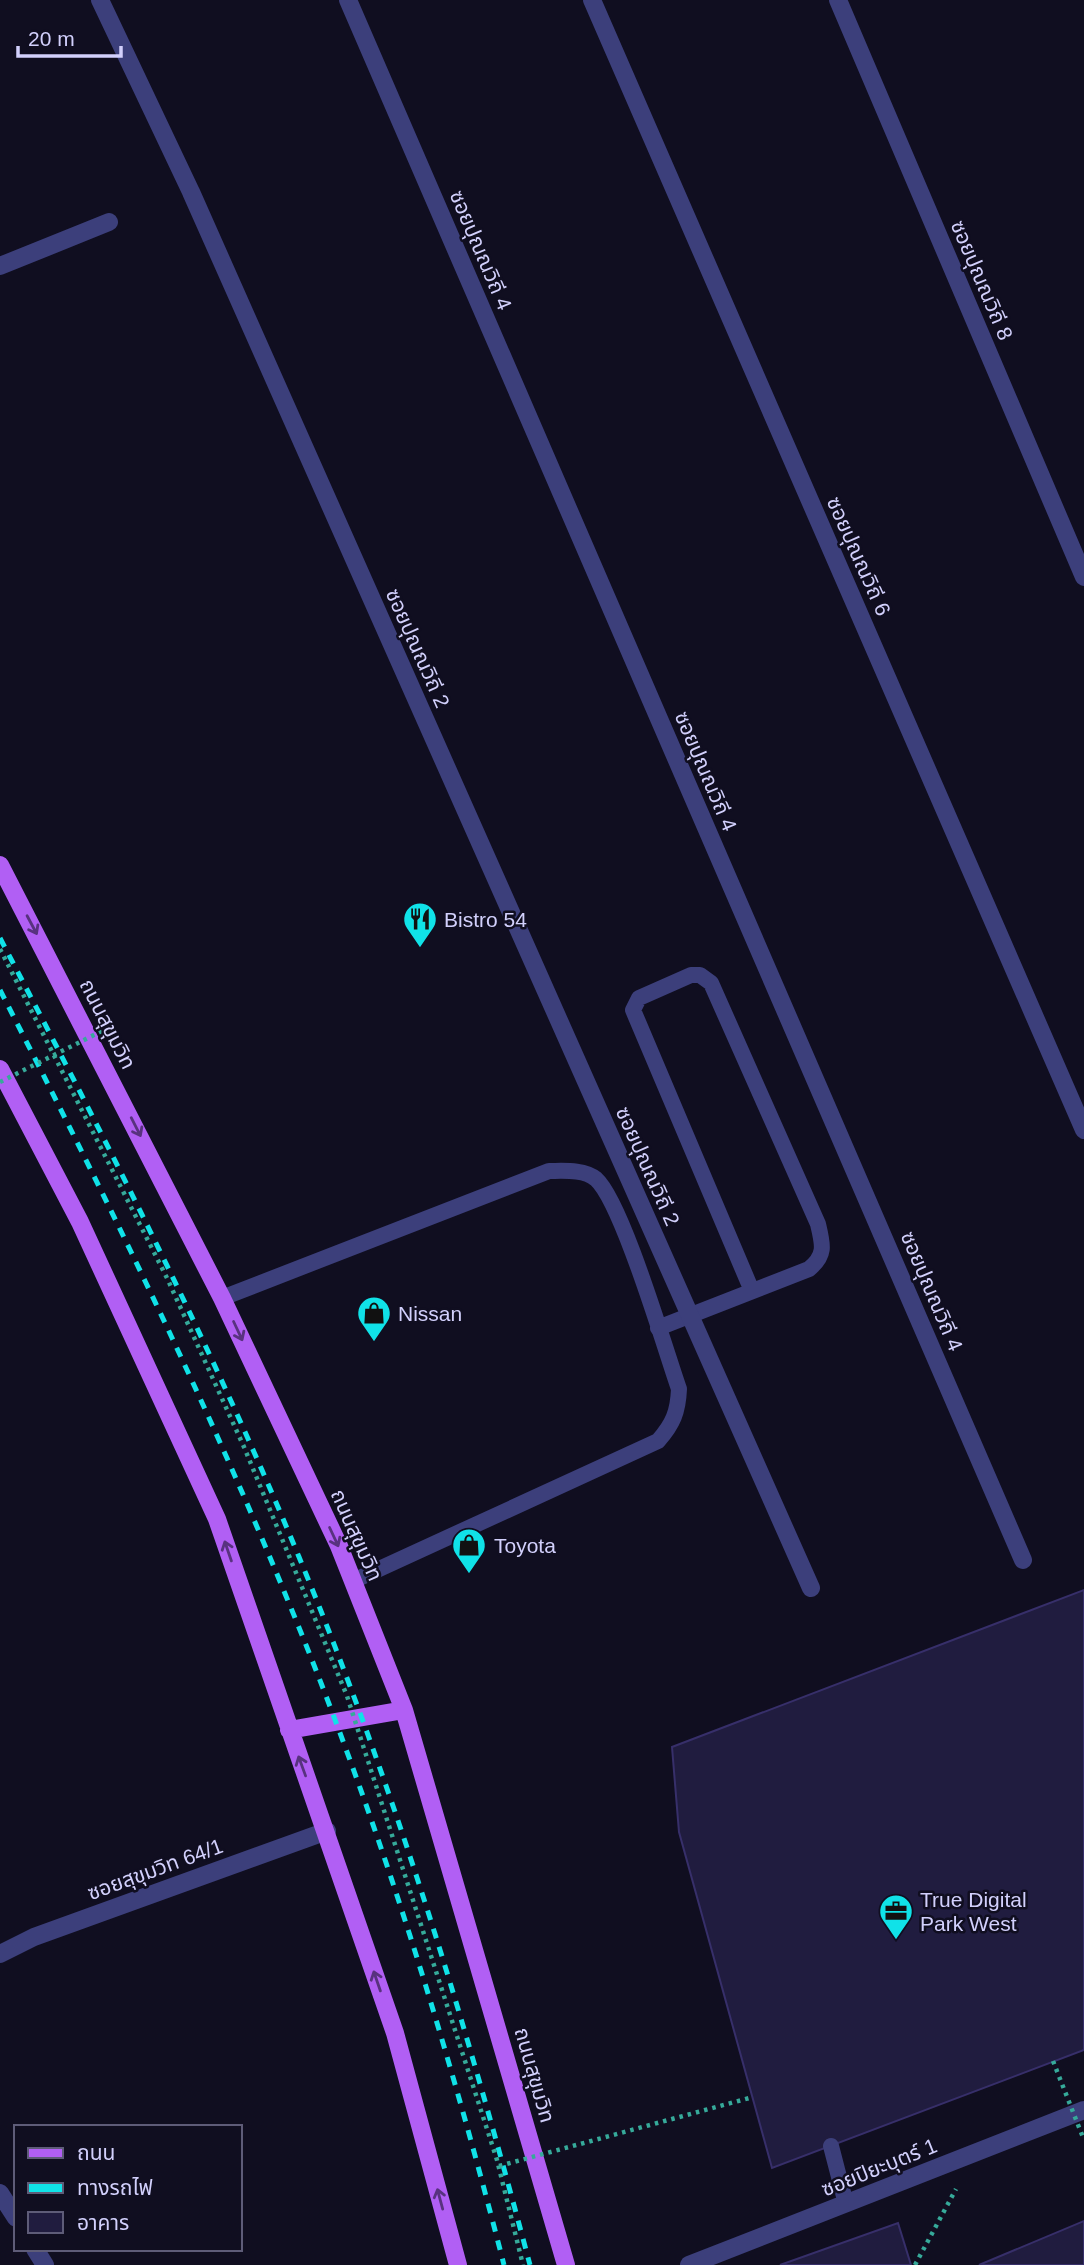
<svg xmlns="http://www.w3.org/2000/svg" width="1084" height="2265" viewBox="0 0 1084 2265" font-family="Arial,'Noto Sans Thai',sans-serif">
<style>
.building{fill:#201c3f;stroke:#372f6a;stroke-width:2}
.lines{fill:none;stroke-linecap:round;stroke-linejoin:round}
.path{stroke:#36aa9a;stroke-width:4.5;stroke-dasharray:3.5 5;stroke-linecap:butt}
.lane{stroke:#3c3f7b;stroke-width:16}
.street{stroke:#3c3f7b;stroke-width:18}
.primary{stroke:#b15ff4;stroke-width:18}
.rail{stroke:#10e2e8;stroke-width:5;stroke-dasharray:10 9;stroke-linecap:butt}
.path-bridge{stroke:#36aa9a;stroke-width:4.5;stroke-dasharray:3.5 5;stroke-linecap:butt}
.oneway{stroke:#58327f}
.labels{text-anchor:middle;dominant-baseline:central;stroke-width:5;stroke-linejoin:round;paint-order:stroke}
.street-label{font-size:21px;fill:#d2d0fc;stroke:#100e20}
.poi-label{font-size:21px;fill:#d2d0fc;stroke:#100e20;text-anchor:start}
</style>
<rect width="100%" height="100%" fill="#100e20"/>
<path class="building" d="M1084 1590V2050L772 2168 679 1832 672 1747Z
M1084 2221V2265H979Z
M898 2223 911 2265H780Z"/>
<g class="lines">
<path class="path" d="M915 2265 956 2189"/>
<path class="lane" d="M222 1298 549 1171C563 1171 584 1169 596 1179 622 1202 665 1349 679 1389 678 1412 673 1424 658 1441L353 1581
M658 1328 809 1269C826 1255 823 1245 818 1224L711 983 700 975H691L639 998 633 1010 752 1291
M831 2146 846 2204"/>
<path class="street" d="M100 0 191 192 811 1588
M348 0 1023 1560
M592 0 1084 1130
M838 0 1084 577
M0 266 109 222
M0 1954 34 1937 327 1831
M0 2193 16 2218
M35 2249 45 2265
M689 2265 1084 2110"/>
<path class="primary" d="M0 865 222 1298 339 1546 404 1710 566 2265
M0 1069 80 1222 217 1519 395 2033 458 2265
M289 1730 404 1710"/>
<path class="rail" d="M0 938C109 1146 217 1356 306 1574 398 1798 468 2031 530 2265
M0 990C102 1189 201 1389 286 1596 376 1812 446 2038 504 2265"/>
<path class="path-bridge" d="M0 949 167 1278 244 1447 347 1696 497 2160 523 2265
M0 1082 106 1029
M1053 2061 1084 2140
M499 2166 753 2097"/>
</g>
<defs><path id="oneway-shaft" d="M-6 0H5M1.5-3L5.5 0L1.5 3" fill="none" stroke-width="1.6" stroke-linecap="round" stroke-linejoin="round" transform="scale(1.75)"/></defs>
<g class="oneway">
<use href="#oneway-shaft" transform="translate(32 925) rotate(62)"/>
<use href="#oneway-shaft" transform="translate(136 1127) rotate(63)"/>
<use href="#oneway-shaft" transform="translate(238 1331) rotate(65)"/>
<use href="#oneway-shaft" transform="translate(334 1537) rotate(65)"/>
<use href="#oneway-shaft" transform="translate(228 1551) rotate(-109)"/>
<use href="#oneway-shaft" transform="translate(302 1766) rotate(-110)"/>
<use href="#oneway-shaft" transform="translate(377 1981) rotate(-109)"/>
<use href="#oneway-shaft" transform="translate(440 2199) rotate(-105)"/>
</g>
<defs>
<g id="restaurant-pin" transform="scale(1.75)"><path d="M0 17L-7.5 6A9.5 9.5 0 1 1 7.5 6Z" fill="#10e2e8" stroke="#100e20"/><path d="M-5-6h1v4h1v-4h1v4h1v-4h1v5L-1.5 .5V6h-2V.5L-5-1ZM5-6V6H3V1.5H1.5Q1.5-4 5-6Z" fill="#111"/></g>
<g id="shop-pin" transform="scale(1.75)"><path d="M0 17L-7.5 6A9.5 9.5 0 1 1 7.5 6Z" fill="#10e2e8" stroke="#100e20"/><path d="M-5-2.5h2.3a2.7 3.5 0 0 1 5.4 0H5L5.5 6h-11ZM-1.5-2.5h3a1.5 2.3 0 0 0-3 0Z" fill="#111"/></g>
<g id="office-pin" transform="scale(1.75)"><path d="M0 17L-7.5 6A9.5 9.5 0 1 1 7.5 6Z" fill="#10e2e8" stroke="#100e20"/><path d="M-6-3h4V-5.5h4V-3h4V5H-6ZM-1-4.5V-3h2v-1.5ZM-6 0V1H6V0Z" fill="#111"/></g>
</defs>
<g fill-rule="evenodd">
<use href="#restaurant-pin" x="420" y="919"/>
<use href="#shop-pin" x="374" y="1313"/>
<use href="#shop-pin" x="469" y="1545"/>
<use href="#office-pin" x="896" y="1911"/>
</g>
<g class="labels">
<g class="street-label">
<text transform="translate(481 250) rotate(67)">ซอยปุณณวิถี 4</text>
<text transform="translate(982 280) rotate(67)">ซอยปุณณวิถี 8</text>
<text transform="translate(859 556) rotate(66)">ซอยปุณณวิถี 6</text>
<text transform="translate(418 648) rotate(66)">ซอยปุณณวิถี 2</text>
<text transform="translate(706 771) rotate(67)">ซอยปุณณวิถี 4</text>
<text transform="translate(108 1024) rotate(63)">ถนนสุขุมวิท</text>
<text transform="translate(648 1166) rotate(66)">ซอยปุณณวิถี 2</text>
<text transform="translate(932 1291) rotate(67)">ซอยปุณณวิถี 4</text>
<text transform="translate(357 1535) rotate(66)">ถนนสุขุมวิท</text>
<text transform="translate(155 1869) rotate(-20)">ซอยสุขุมวิท 64/1</text>
<text transform="translate(535 2075) rotate(74)">ถนนสุขุมวิท</text>
<text transform="translate(879 2167) rotate(-22)">ซอยปิยะบุตร์ 1</text>
</g>
<g class="poi-label">
<text x="444" y="919">Bistro 54</text>
<text x="398" y="1313">Nissan</text>
<text x="494" y="1545">Toyota</text>
<text x="920" y="1899">True Digital<tspan x="920" dy="24">Park West</tspan></text>
</g>
</g>
<rect x="14" y="2125" width="228" height="126" fill="#100e20" stroke="#5e5c78" stroke-width="2"/>
<rect x="28" y="2148" width="35" height="10" fill="#b15ff4" stroke="#5e5c78" stroke-width="2"/>
<text x="77" y="2160" font-size="21" fill="#d2d0fc">ถนน</text>
<rect x="28" y="2183" width="35" height="10" fill="#10e2e8" stroke="#5e5c78" stroke-width="2"/>
<text x="77" y="2195" font-size="21" fill="#d2d0fc">ทางรถไฟ</text>
<rect x="28" y="2212" width="35" height="21" fill="#201c3f" stroke="#5e5c78" stroke-width="2"/>
<text x="77" y="2230" font-size="21" fill="#d2d0fc">อาคาร</text>
<path d="M18 46v10h103v-10" fill="none" stroke="#d2d0fc" stroke-width="3.5"/>
<text x="28" y="46" font-size="21" fill="#d2d0fc" stroke="#100e20" stroke-width="5" paint-order="stroke">20 m</text>
</svg>
